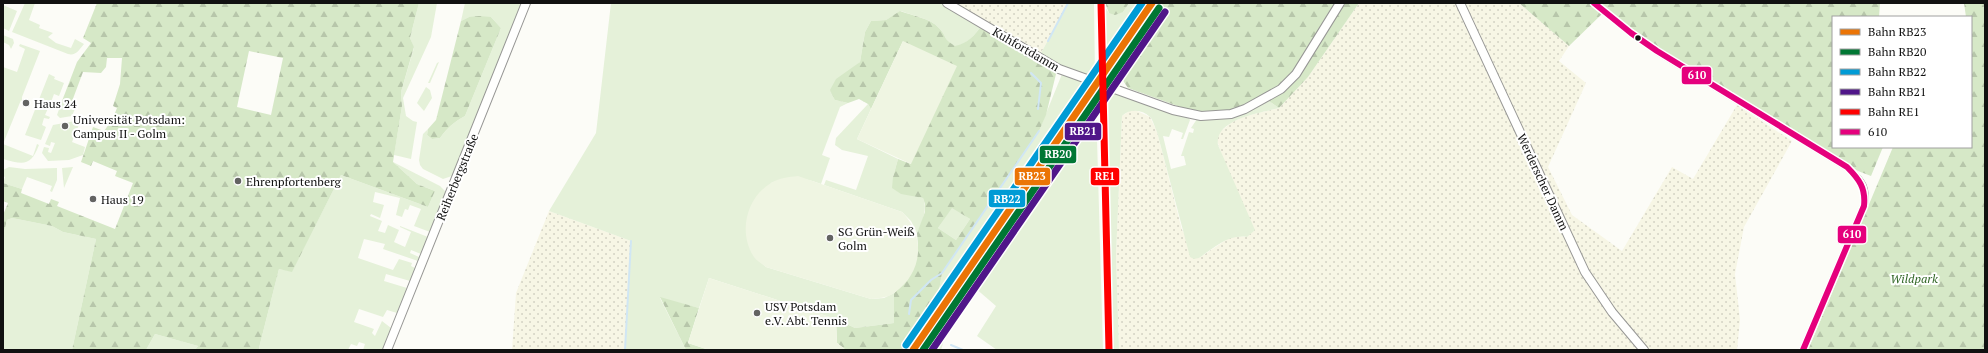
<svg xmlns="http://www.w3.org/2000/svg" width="1988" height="353" viewBox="0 0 1988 353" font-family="'PT Serif',serif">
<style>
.farmland{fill:url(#farmland-dots)}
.green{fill:#e5f1d9}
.forest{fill:url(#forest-firs);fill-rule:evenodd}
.pitch{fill:#eff5e2}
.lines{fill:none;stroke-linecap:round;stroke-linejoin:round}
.stream{stroke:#d0e6f4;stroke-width:2}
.minor-casing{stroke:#979795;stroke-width:8}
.tertiary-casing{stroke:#979795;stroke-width:10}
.minor{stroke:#fffffe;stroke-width:7}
.tertiary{stroke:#fffffe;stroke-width:8}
.bus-1-casing{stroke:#fff;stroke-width:9}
.bus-1{stroke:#e5007d;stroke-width:6}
.rail-1-casing{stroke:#fff;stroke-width:10}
.rail-2-casing{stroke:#fff;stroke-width:10}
.rail-3-casing{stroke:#fff;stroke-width:10}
.rail-4-casing{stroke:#fff;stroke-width:10}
.rail-5-casing{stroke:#fff;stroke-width:10}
.rail-1{stroke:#eb7405;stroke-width:7}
.rail-2{stroke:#007734;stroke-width:7}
.rail-3{stroke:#009bd5;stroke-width:7}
.rail-4{stroke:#501689;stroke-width:7}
.rail-5{stroke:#f00;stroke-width:7}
.bus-dot{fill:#111;stroke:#fff;stroke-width:1.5}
.poi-dot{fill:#636362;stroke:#fff;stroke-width:1.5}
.labels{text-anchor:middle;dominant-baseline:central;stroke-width:4;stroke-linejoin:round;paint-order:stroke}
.street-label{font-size:12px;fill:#111;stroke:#fff}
.poi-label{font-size:12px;fill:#111;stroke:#fff;text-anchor:start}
.park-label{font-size:12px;font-style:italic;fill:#2f6524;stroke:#fff}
.line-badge{stroke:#fff;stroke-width:1.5}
.badge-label{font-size:11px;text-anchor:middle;font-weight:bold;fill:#fff}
</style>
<defs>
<pattern id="farmland-dots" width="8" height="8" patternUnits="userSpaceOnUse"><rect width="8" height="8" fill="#f7f6e5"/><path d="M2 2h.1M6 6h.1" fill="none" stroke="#d3d2c3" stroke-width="1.8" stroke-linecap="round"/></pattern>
<pattern id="forest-firs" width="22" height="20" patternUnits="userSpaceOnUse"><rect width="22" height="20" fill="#d6e8c7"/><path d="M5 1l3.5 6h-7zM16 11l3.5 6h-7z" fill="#b7c6aa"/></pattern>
</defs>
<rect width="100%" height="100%" fill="#fcfcf7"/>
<path class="farmland" d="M953 3H1068L1040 55Z
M1359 3H1519L1569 46 1559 61 1586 83 1548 167 1572 215 1622 251 1672 167 1693 179 1737 105 1792 141 1744 227 1735 274 1740 320 1737 350H1119L1116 255 1122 116 1131 110 1137 111 1150 117 1157 132 1182 230 1199 258 1229 238 1238 236 1247 237 1216 137 1220 132 1232 122 1246 116 1279 108 1308 77Z
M549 211 631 241 625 350H512L516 293Z"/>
<path class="green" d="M25 3H35L29 20 40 25 39 28 53 33 48 37 56 43 71 48 75 39 84 44C79 50 76 56 68 54L12 32Z
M419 3H437L431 37 403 98 406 116 413 121 417 122 411 159 394 155 402 106 401 92 414 48 410 38Z
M465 3H522L452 176 443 179 423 169 420 165 419 160 423 134 428 129 427 135 432 139 440 138C447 128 454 122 465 116L501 28 491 17H469L461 21Z
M611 3H942L982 25C974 36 968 43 955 47 942 38 947 36 939 28 930 18 913 16 901 11L886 20 871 21 865 32 860 62 851 70 835 100 848 103 840 107 822 155 830 158 821 184C800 177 793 175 771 183L755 257 766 267 871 299 884 298 894 293V323L855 328 836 319 709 278 699 308 660 298 686 350H625L631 241 549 211 596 133Z
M1068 3H1094L1095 77 1061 66 1040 55Z
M1129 3H1144L1116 44 1119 46 1106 64 1105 7 1109 13 1123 12Z
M3 5 17 11 9 31 3 28Z
M3 35 13 39 14 43 11 49 9 45 3 42Z
M20 44 40 51 22 97V101L21 100 3 144 33 156 37 144 39 145C31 166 24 165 3 159V67L17 72 25 49 19 46Z
M439 62 430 83H428L437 63Z
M49 74 55 77 54 79 64 83 59 96 54 94 51 102 56 104 55 106 50 104 45 115 50 117 49 119 44 118 42 125 46 127 41 140 25 135Z
M1062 74 1091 84 960 274 935 314 942 273 1039 131Z
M426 87 430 90 432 98 424 111 417 103Z
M1106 89 1189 118 1190 120 1183 139H1181L1183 133 1172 129 1169 137 1163 136 1171 169 1186 165 1184 156H1181L1189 132 1193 133 1194 129 1191 128 1197 119C1225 117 1244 116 1269 101L1279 108C1261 113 1214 119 1218 145L1255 230 1247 237C1228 234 1214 248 1199 258L1194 259 1190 257 1157 132C1155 128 1153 120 1150 117 1142 109 1129 109 1122 116L1116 255 1119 350H1113Z
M62 101 76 106 72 116 60 118 57 115Z
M1096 103 1103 350H997L977 336 996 306 967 281 1066 134 1091 104Z
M868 104 871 109 857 139 898 159 893 177 914 196 923 198C928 210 922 222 917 233L911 221 902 212 824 185 826 180 856 190 868 156 842 150 835 145 836 138Z
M75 121 80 122 72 142 85 147 83 155 69 160 48 161 42 153 44 147 49 148 48 152 51 153 55 143 51 142 50 146 45 144 53 125Z
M393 162 440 186 446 192 430 232 414 226 421 209 410 205 408 210 405 209 402 217 396 215 400 198 375 192 373 202 384 205 380 218 371 214 370 216 382 221 378 231 385 233 388 225 399 230 394 242 405 247 411 232 400 227V226L428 237 421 254 411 250 410 253 419 257 418 261 383 249 385 244 364 239 358 258 393 270 399 259 412 263 411 266 415 268 410 281 386 274 384 281 407 288 397 313 387 310 383 317 359 309 354 322 374 329 372 333 375 336 382 321 391 328 382 350H363L365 344 359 342 357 346 351 344 348 350H260L259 348 279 269 292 271 341 175 428 207 435 191 417 184Z
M9 167 25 169 57 168V180L52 192 50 191 52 186 27 177 22 189 3 183 5 177 3 176V170Z
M73 167 64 188 62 168Z
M952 207 970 219 956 240 938 228Z
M12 218 52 226 63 232 96 239 72 350H3V236L7 220Z
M937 322 947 330 941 350H917Z
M155 334 198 346 195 350H146Z"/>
<path class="forest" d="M97 3H419L410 38 414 47 401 92 402 106 393 162 417 184 435 191 428 207 341 175 292 272 279 269 259 348 260 350H195L198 346 155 334 146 350H72L96 239 63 232 52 226 12 218 7 220 3 236V215L8 203 3 201V183L22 189 21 193 49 204 51 199 59 202 57 206 115 229 133 183 115 176 117 171 93 161 91 166 81 162 93 127 104 131 112 120 117 108 113 106 120 84 122 58H107L106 67 101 73 83 72 71 104 62 101 77 62 91 43 83 38ZM249 51 283 58 271 115 237 107Z
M1105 3H1129L1123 12 1115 15 1109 13Z
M1159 3H1359L1308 77 1279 108 1263 97 1233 110 1197 113 1128 88 1120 76 1117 63Z
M1519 3H1880L1879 17H1833V147H1883L1871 176 1858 171 1818 149 1695 76 1604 12 1569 46Z
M1964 3H1985V350H1808L1893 147H1971V17H1966Z
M900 11C913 16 930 18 939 28 947 36 942 38 955 46 968 43 974 36 982 25L1056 71V74L1046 115 1039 131 942 273 935 314 907 350H846L837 343 836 319 855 328 894 323V293L908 279 918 246 917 233 925 212V204L923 198 901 194 892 188 893 177 898 159 911 164 903 41 871 109 868 104 859 99 848 103 835 100 830 90 836 79 860 62 865 32 871 21 886 20ZM952 208 970 219 956 240 938 228Z
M479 16 491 17 501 28 465 116C454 122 447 128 440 138L432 139 427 135 428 129 436 120 461 21 469 17Z
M660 297 699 308 688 343 709 350H686Z"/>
<path class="pitch" d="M903 41 957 66 911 164 857 139Z
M798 176 902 212C926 236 923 273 894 293 887 298 879 298 871 299L766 267C762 264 757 261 754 257 738 233 746 198 771 183 779 178 789 177 798 176Z
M709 278 836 319 837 343 846 350H709L688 343Z"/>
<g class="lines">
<path class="stream" d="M1048 41 1068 3
M1031 73 1041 83 1038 109
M909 314 911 300 931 280 942 273 1039 131
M951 345 963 350
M625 350 631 241"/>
<g class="minor-casing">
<path id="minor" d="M1594 3 1631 33 1657 51 1847 167C1861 181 1867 185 1864 206L1803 350"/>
</g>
<g class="tertiary-casing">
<path id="tertiary" d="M947 3 1059 69 1173 110 1201 116 1231 114 1245 109 1281 89 1296 74 1340 3
M1460 3 1585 272 1612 312 1644 350
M387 350 526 3"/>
</g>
<use href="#minor" class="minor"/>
<use href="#tertiary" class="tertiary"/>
<g class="bus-1-casing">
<path id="bus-1" d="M1594 3 1631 33 1657 51 1847 167C1859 179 1866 188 1864 206L1803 350"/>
</g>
<use href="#bus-1" class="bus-1"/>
<g class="rail-1-casing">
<path id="rail-1" d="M913 350 1152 3"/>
</g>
<g class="rail-2-casing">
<path id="rail-2" d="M923 350 1159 8"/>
</g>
<g class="rail-3-casing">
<path id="rail-3" d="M906 345 1142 3"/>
</g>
<g class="rail-4-casing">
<path id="rail-4" d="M932 350 1165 12"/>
</g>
<g class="rail-5-casing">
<path id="rail-5" d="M1101 3 1109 350"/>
</g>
<use href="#rail-1" class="rail-1"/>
<use href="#rail-2" class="rail-2"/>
<use href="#rail-3" class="rail-3"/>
<use href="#rail-4" class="rail-4"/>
<use href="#rail-5" class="rail-5"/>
</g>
<circle class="bus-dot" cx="1638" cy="38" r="3.5"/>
<g class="poi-dot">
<circle cx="26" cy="103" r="4"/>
<circle cx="65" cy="126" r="4"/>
<circle cx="238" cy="181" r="4"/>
<circle cx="93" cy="199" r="4"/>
<circle cx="830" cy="238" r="4"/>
<circle cx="757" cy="313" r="4"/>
</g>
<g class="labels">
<g class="street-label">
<text transform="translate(1026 49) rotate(30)">Kuhfortdamm</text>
<text transform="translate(457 177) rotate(-68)">Reiherbergstraße</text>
<text transform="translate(1543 182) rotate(65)">Werderscher Damm</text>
</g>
<g class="poi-label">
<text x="34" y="103">Haus 24</text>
<text x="73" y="119">Universität Potsdam:<tspan x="73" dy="14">Campus II - Golm</tspan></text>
<text x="246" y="181">Ehrenpfortenberg</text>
<text x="101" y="199">Haus 19</text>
<text x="838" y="231">SG Grün-Weiß<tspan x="838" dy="14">Golm</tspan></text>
<text x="765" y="306">USV Potsdam<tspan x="765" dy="14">e.V. Abt. Tennis</tspan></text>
</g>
<g class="park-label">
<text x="1914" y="278">Wildpark</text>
</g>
</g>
<g class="line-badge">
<rect x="1681" y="66" width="31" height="19" rx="4" fill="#e5007d"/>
<rect x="1064" y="122" width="38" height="19" rx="4" fill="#501689"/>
<rect x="1039" y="145" width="38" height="19" rx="4" fill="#007734"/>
<rect x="1014" y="167" width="37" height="19" rx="4" fill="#eb7405"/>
<rect x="1090" y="167" width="30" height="19" rx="4" fill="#f00"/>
<rect x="988" y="189" width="38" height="19" rx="4" fill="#009bd5"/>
<rect x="1837" y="225" width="30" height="19" rx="4" fill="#e5007d"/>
</g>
<g class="badge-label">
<text x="1697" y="79">610</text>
<text x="1083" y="135">RB21</text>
<text x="1058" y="158">RB20</text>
<text x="1032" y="180">RB23</text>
<text x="1105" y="180">RE1</text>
<text x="1007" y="203">RB22</text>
<text x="1852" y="238">610</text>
</g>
<rect width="1988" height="353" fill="none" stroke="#111111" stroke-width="8"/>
<rect x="1832" y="16" width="140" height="132" fill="#ffffff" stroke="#a0a0a0"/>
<rect x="1840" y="29" width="20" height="6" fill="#eb7405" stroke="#a0a0a0"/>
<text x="1868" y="36" font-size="12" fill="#111111">Bahn RB23</text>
<rect x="1840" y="49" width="20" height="6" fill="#007734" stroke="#a0a0a0"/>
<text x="1868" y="56" font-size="12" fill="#111111">Bahn RB20</text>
<rect x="1840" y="69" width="20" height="6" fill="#009bd5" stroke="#a0a0a0"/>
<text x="1868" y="76" font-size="12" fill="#111111">Bahn RB22</text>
<rect x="1840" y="89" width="20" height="6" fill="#501689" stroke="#a0a0a0"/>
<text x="1868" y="96" font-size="12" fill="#111111">Bahn RB21</text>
<rect x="1840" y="109" width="20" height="6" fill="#ff0000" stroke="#a0a0a0"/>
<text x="1868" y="116" font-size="12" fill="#111111">Bahn RE1</text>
<rect x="1840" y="129" width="20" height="6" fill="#e5007d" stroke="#a0a0a0"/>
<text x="1868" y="136" font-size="12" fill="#111111">610</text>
</svg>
